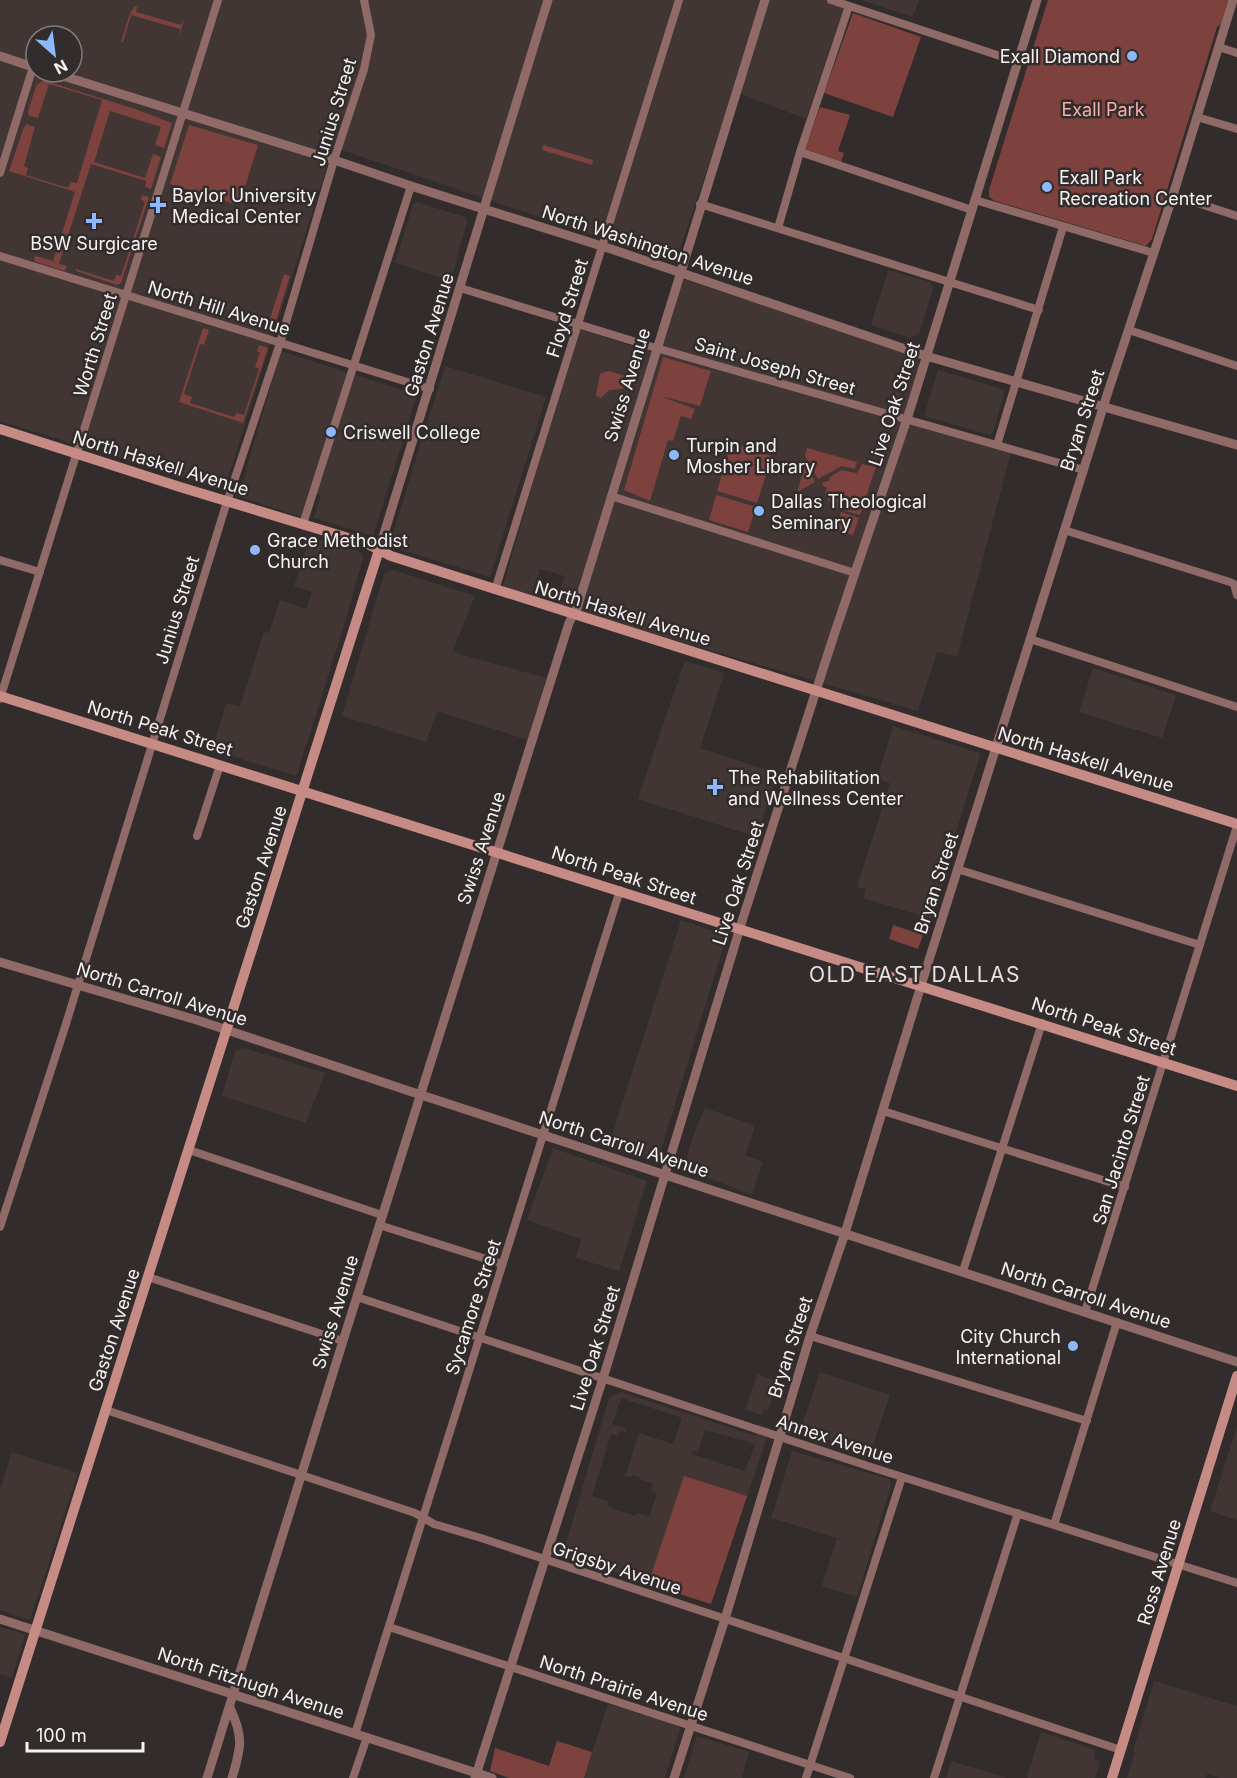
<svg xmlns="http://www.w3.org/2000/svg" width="1237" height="1778" viewBox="0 0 1237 1778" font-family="Inter,sans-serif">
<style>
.built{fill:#413634;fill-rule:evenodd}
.green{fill:#7d423d}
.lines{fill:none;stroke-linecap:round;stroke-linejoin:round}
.minor{stroke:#906a66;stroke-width:8}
.tertiary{stroke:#906a66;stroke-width:9}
.secondary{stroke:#c78b85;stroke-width:10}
.poi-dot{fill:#8db9fc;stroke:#322d2c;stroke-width:2}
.labels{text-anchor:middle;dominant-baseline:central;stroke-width:5;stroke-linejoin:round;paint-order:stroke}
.poi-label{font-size:18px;fill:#f6f3f2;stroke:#322d2c;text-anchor:start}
.park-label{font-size:18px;fill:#f5afa8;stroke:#322d2c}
.street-label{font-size:18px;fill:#f6f3f2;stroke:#322d2c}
.quarter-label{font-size:21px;letter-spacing:1.5px;fill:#e8e1e0;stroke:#322d2c}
</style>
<rect width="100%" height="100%" fill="#322d2c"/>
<path class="built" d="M0 0H847L806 119 734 91 675 263 333 147 224 490 0 421ZM36 36H72V72H36Z
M862 0H919L913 17Z
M416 202 465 217 467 222 451 281 395 263 413 204Z
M888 270 930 282 933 289 919 334 910 338 871 325Z
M680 278 920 357 918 363 923 365 907 420 1012 449 957 656 937 652 918 711 556 605 564 576 540 569 531 595 503 586 578 329 658 354Z
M281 351 417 395 373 536 314 518 321 495 311 492 302 517 237 496 247 471 252 473 246 470Z
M445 366 546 397 490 577 389 546Z
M938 370 1005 390 993 432 990 435 924 416Z
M310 537 361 552 363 558 345 622 297 774 294 775 212 750 226 703 240 707 264 632 269 633 280 600 306 609 312 592 294 586Z
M393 570 475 596 453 650 456 653 546 678 528 740 437 711 426 742 342 716 384 574Z
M685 661 724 673 700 748 777 773 757 837 638 799Z
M1093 668 1176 695 1162 738 1079 712Z
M893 726 979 753 980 756 954 838V847L932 919 863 898 866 889 857 887 890 783 877 779Z
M681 920 721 934 725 941 658 1160 608 1148Z
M244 1048 325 1073 306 1123 222 1096 235 1051Z
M705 1108 753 1125 754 1130 745 1155 763 1162 752 1195 689 1170 686 1160 695 1131Z
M553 1148 647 1181 619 1271 576 1258 581 1239 527 1220Z
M820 1372 890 1395 870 1454 800 1431Z
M757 1374 777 1381 768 1411 764 1409 762 1415 745 1410Z
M621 1392 755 1436 759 1424 770 1428 711 1604 568 1557 564 1550 609 1398ZM621 1398 682 1418 673 1444 639 1433 625 1476 631 1477 632 1475 641 1478V1480L653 1484 651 1491 657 1494 649 1517 637 1513 635 1516 614 1509 608 1505 609 1502 592 1496 611 1434 618 1436 620 1431 626 1432 627 1429 612 1424ZM705 1430 755 1444 745 1471 692 1454 693 1450 698 1452Z
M1237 1427V1520L1210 1511Z
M792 1451 889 1479 891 1485 857 1597 822 1586 837 1538 771 1518Z
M12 1452 78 1473 30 1620 0 1610V1490Z
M0 1627 25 1634 12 1678 0 1674Z
M1154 1681 1237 1706V1778H1221L1207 1774 1205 1778H1127L1135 1752 1133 1751Z
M608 1704 677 1725 680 1729 665 1778H584Z
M1041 1732 1096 1750 1094 1759 1100 1761 1095 1778H1027Z
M697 1736 749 1752 742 1778H684Z
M951 1761 1007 1778H946Z"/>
<path class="green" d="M1048 0H1228L1221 24 1217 27 1152 239 1146 246 995 201 989 197V190Z
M135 6H137L136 12 181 25 184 20 179 36 180 29 131 15 123 42H121L130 13Z
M853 13 921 37 893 117 824 93Z
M43 80 138 110 172 123 164 148 155 145 161 127 110 111 94 162 145 178 153 154 161 157 151 189 145 187 146 181 91 164 59 264 67 266 65 271 36 262 34 259 35 256 53 261 75 192 9 171 24 127H25L26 124 35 127 24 166 28 168 26 175 68 188 71 182 77 183 102 100 49 84 38 118 29 116 28 111 36 86Z
M820 107 850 115 838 151 844 153 841 162 804 151Z
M189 125 258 145 240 203 235 202 234 204 170 184Z
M543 145 593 160 592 165 542 150Z
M142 195 149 197 121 283 117 285 76 271V269L114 281 116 275 121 276 145 202 141 200Z
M284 274 290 276 273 330 241 321 243 315 269 322Z
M203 328 209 330 204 345 200 344 184 394 192 397 190 403 234 417 236 413 244 415 259 369 255 367 260 353 257 351 259 345 268 348 243 423 179 402Z
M663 357 711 371 700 406 660 396 695 409 691 419 681 416 673 441 668 440 650 501 624 490Z
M608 371 626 376 623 389 609 390 601 398 596 396 600 374Z
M731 443 772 456 757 503 717 491Z
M807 448 857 462 855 469 842 466 818 479 805 456Z
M806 463 815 482 797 492Z
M862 464 876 467 860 515 832 507 825 493 827 488 822 485 823 482 829 481 830 477 841 470 857 473Z
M716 495 756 507 748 532 709 520Z
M841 512 859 518 853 535 835 530Z
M893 925 923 935 918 949 889 939Z
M684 1476 747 1496 711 1604 648 1584Z
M557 1741 592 1752 584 1778H509L490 1771 495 1748 549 1766Z"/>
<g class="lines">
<path class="minor" d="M831 0 1018 62
M1219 47 1237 53
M1197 117 1237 129
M800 152 972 210
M0 173 33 67
M1173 195 1237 216
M975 200 1154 253
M700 204 1039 310
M778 228 800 152 849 6
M0 256 430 389
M460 288 656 348 1084 470
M1129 330 1237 366
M997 445 1063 227
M611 496 855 573
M303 524 411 186
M1064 530 1230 582 1234 584 1237 595
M0 560 40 572
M495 590 679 0
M1030 639 1237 707
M0 699 218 0
M197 836 220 765
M957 869 1200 945
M883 1111 1125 1187
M189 1150 382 1215
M379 1225 502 1264
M0 1227 65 1027 225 508 280 343 334 160 364 69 371 35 364 0
M963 1271 1042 1023
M148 1277 343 1341
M357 1297 871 1467 1237 1583
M1085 1312 1237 826
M810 1336 1087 1421
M106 1410 415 1513 434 1524 481 1538 1121 1750
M1054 1525 1117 1322
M389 1627 850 1778
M355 1734 620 890
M353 1778 367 1737
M806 1778 902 1477
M934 1778 1018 1513"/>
<path class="tertiary" d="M0 56 36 68
M50 72 334 160 411 186 611 249 926 356 1237 445
M379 550 548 0
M0 962 200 1021 412 1092 1237 1362
M0 1619 492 1778
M230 1708C244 1737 241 1748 232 1778
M207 1778 343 1341 569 623 577 608 765 0
M475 1778 605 1372 743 918 834 635 909 413 1037 0
M674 1778 725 1619 810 1336 845 1233 924 976 1107 395 1173 195 1233 0"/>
<path class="secondary" d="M0 429 180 487 368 544 391 556 1237 824
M0 696 1237 1086
M0 1742 379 550
M1112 1778 1237 1376"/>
</g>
<g class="poi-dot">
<circle cx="1132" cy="56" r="6"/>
<circle cx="1047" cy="187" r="6"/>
<path d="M155 196h6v6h6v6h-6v6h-6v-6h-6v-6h6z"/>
<path d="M91 212h6v6h6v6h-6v6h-6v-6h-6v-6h6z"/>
<circle cx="331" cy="432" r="6"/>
<circle cx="674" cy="455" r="6"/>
<circle cx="759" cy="511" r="6"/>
<circle cx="255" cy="550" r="6"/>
<path d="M712 778h6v6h6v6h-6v6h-6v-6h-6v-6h6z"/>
<circle cx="1073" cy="1346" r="6"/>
</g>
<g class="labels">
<g class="poi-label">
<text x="1120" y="56" text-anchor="end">Exall Diamond</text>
<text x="1059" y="177">Exall Park<tspan x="1059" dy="21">Recreation Center</tspan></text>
<text x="172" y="195">Baylor University<tspan x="172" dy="21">Medical Center</tspan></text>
<text x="94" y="243" text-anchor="middle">BSW Surgicare</text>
<text x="343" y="432">Criswell College</text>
<text x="686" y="445">Turpin and<tspan x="686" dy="21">Mosher Library</tspan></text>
<text x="771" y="501">Dallas Theological<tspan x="771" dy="21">Seminary</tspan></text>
<text x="267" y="540">Grace Methodist<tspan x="267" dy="21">Church</tspan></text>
<text x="728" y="777">The Rehabilitation<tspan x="728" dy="21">and Wellness Center</tspan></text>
<text x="1061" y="1336" text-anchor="end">City Church<tspan x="1061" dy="21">International</tspan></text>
</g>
<g class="park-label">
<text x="1103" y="109">Exall Park</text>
</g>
<g class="street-label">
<text transform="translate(334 112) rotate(-73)">Junius Street</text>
<text transform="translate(648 245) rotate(18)">North Washington Avenue</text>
<text transform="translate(219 308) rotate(17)">North Hill Avenue</text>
<text transform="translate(567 308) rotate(-73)">Floyd Street</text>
<text transform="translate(429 335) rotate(-73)">Gaston Avenue</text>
<text transform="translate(95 345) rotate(-73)">Worth Street</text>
<text transform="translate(775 366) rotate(16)">Saint Joseph Street</text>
<text transform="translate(627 385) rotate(-73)">Swiss Avenue</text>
<text transform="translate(894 404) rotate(-72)">Live Oak Street</text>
<text transform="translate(1082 420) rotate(-72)">Bryan Street</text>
<text transform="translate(161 463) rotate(17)">North Haskell Avenue</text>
<text transform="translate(177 610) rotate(-73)">Junius Street</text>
<text transform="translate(623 613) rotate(17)">North Haskell Avenue</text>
<text transform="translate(160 728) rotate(17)">North Peak Street</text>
<text transform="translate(1086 759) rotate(17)">North Haskell Avenue</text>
<text transform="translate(481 848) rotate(-72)">Swiss Avenue</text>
<text transform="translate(261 867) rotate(-72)">Gaston Avenue</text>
<text transform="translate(624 875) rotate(18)">North Peak Street</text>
<text transform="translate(738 883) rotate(-72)">Live Oak Street</text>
<text transform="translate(936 883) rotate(-72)">Bryan Street</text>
<text transform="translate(162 994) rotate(17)">North Carroll Avenue</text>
<text transform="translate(1104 1026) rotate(18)">North Peak Street</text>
<text transform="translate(624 1144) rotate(18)">North Carroll Avenue</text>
<text transform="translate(1121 1150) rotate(-73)">San Jacinto Street</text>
<text transform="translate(1086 1295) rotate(18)">North Carroll Avenue</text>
<text transform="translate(473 1307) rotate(-72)">Sycamore Street</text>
<text transform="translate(335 1312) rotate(-73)">Swiss Avenue</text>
<text transform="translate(114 1330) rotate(-72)">Gaston Avenue</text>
<text transform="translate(790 1347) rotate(-72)">Bryan Street</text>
<text transform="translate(595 1348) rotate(-73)">Live Oak Street</text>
<text transform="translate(835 1439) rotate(18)">Annex Avenue</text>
<text transform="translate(617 1568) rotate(18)">Grigsby Avenue</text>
<text transform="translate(1159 1572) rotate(-73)">Ross Avenue</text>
<text transform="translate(251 1683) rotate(18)">North Fitzhugh Avenue</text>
<text transform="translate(624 1688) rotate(18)">North Prairie Avenue</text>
</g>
<g class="quarter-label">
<text x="915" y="974">OLD EAST DALLAS</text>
</g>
</g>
<g transform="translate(54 54) rotate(152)"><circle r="28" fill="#322d2c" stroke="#807c7b" stroke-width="1.5"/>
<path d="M0-4.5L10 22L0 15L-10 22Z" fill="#8db9fc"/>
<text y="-9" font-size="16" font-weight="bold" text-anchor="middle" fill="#f6f3f2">N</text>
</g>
<path d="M27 1742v9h116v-9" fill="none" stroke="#f6f3f2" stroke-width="3"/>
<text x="36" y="1742" font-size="18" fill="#f6f3f2" stroke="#322d2c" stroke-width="4.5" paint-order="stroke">100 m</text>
</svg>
